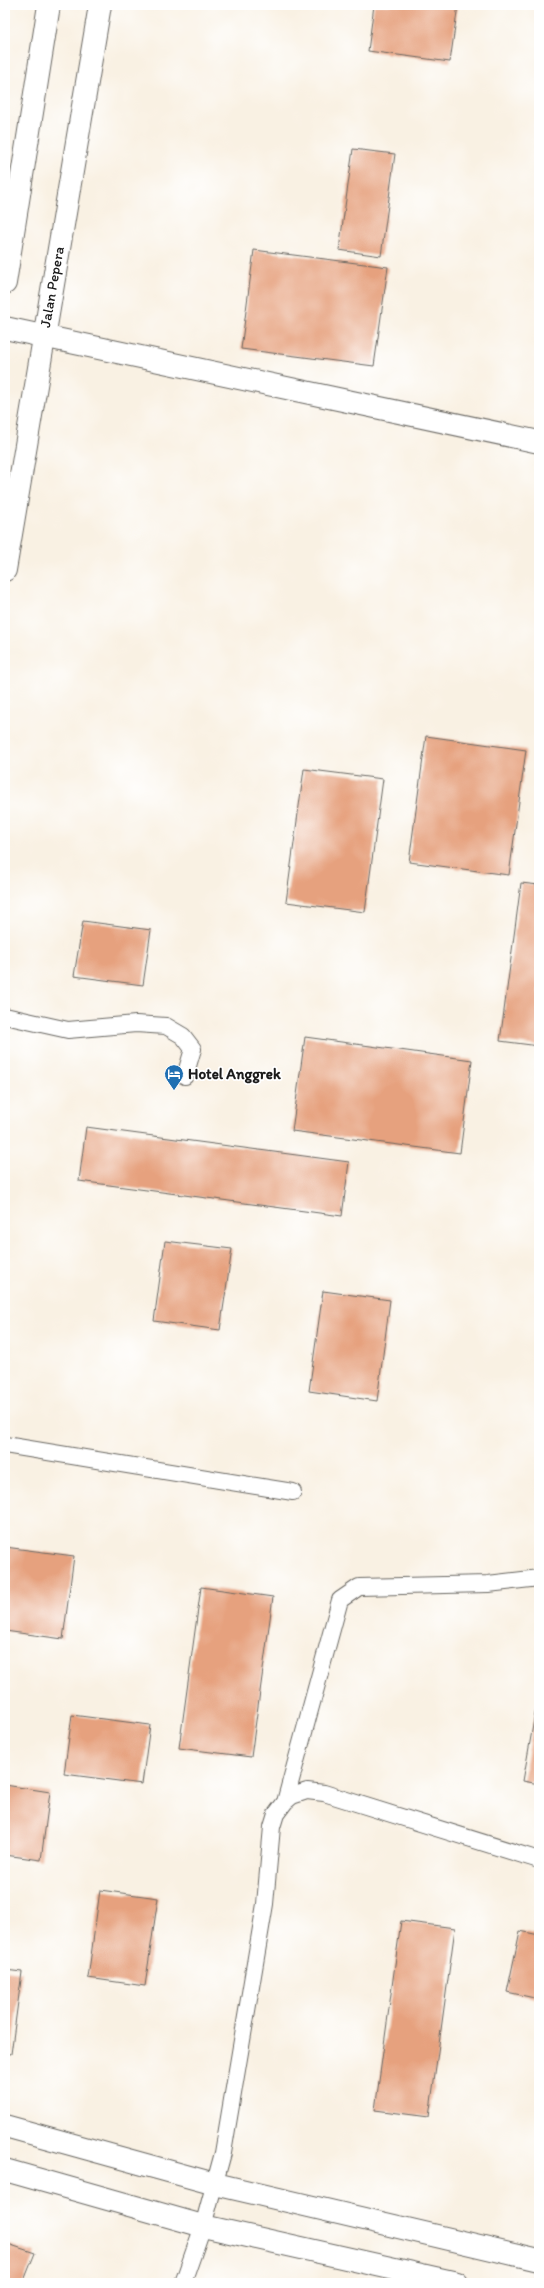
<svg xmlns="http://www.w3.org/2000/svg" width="544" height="2288" viewBox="0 0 544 2288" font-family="Itim,sans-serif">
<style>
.building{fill:#e6a17e}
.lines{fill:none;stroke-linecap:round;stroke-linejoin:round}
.service-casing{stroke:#696762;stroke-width:18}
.minor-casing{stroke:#696762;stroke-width:24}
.secondary-casing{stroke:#696762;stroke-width:24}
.trunk-casing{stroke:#696762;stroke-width:24}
.service{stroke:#fff;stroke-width:16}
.minor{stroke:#fff;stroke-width:22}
.secondary{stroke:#fff;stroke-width:22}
.trunk{stroke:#fff;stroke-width:22}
.labels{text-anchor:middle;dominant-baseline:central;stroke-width:3.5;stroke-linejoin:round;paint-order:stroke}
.street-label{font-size:15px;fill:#1c1c1c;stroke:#fff}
.poi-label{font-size:15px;font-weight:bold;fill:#1c1c1c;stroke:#fff;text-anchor:start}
</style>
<rect width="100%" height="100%" fill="#fff"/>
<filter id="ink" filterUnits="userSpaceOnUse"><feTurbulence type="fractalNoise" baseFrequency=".025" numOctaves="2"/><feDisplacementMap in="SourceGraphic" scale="8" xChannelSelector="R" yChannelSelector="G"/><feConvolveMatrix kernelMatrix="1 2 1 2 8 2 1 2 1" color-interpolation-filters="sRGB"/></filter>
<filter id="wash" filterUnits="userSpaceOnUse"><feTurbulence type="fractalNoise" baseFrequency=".012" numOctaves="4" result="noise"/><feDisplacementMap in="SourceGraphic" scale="16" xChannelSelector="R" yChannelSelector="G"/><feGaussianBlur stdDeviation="0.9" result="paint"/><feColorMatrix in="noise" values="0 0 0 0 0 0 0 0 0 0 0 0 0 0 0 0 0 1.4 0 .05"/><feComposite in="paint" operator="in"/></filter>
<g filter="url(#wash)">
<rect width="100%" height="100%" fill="#f9f1e3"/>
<g id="blocks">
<path class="building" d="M374 5H458L450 62 368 51Z
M353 149 395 154 381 256 339 250Z
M254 250 388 267 374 366 241 349Z
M426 736 526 750 509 875 409 862Z
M304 769 383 779 365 912 286 902Z
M521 883 539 885V1046L500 1041Z
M83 921 151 930 143 985 74 976Z
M305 1037 472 1060 460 1153 292 1131Z
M86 1127 349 1162 342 1216 79 1181Z
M165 1241 232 1249 220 1330 154 1321Z
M323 1291 390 1300 377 1401 309 1391Z
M5 1547 74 1556 63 1639 5 1631Z
M201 1587 273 1597 251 1757 179 1748Z
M538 1697H539V1784L523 1781Z
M72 1715 150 1725 142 1784 64 1774Z
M5 1785 50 1792 41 1860 5 1855Z
M100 1890 158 1898 145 1986 88 1978Z
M401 1921 455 1928 429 2117 375 2110Z
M520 1931 539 1935V1999L507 1992Z
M5 1970 22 1972 11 2054 5 2053Z
M5 2243 35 2253 23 2283H5Z"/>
</g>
</g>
<g filter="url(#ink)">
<use href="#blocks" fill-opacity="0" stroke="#696762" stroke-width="1"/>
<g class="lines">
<g class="service-casing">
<path id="service" d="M5 1016 68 1030 136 1024 166 1026 183 1036 193 1049 185 1076
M5 1445 293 1492
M285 1802 340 1600 359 1587 488 1584 539 1578
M183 2283 203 2226 223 2153 265 1904 272 1827 276 1814 285 1802 292 1796 307 1791 324 1793 539 1860"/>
</g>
<g class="minor-casing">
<path id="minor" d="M5 328 539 442"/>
</g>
<g class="secondary-casing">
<path id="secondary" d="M5 283 49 5
M5 570 100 5"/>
</g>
<g class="trunk-casing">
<path id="trunk" d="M5 2126 215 2184 539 2260
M5 2170 203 2226 457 2283"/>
</g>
<use href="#service" class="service"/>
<use href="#minor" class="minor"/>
<use href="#secondary" class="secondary"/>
<use href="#trunk" class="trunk"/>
</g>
</g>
<defs>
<g id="hotel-pin" transform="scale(1)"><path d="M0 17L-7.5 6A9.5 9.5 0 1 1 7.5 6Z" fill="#1f6fb2" stroke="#fff"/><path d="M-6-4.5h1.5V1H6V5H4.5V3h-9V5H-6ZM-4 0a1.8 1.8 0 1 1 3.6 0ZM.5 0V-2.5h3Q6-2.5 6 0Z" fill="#fff"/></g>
</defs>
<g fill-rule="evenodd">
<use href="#hotel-pin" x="174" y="1074"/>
</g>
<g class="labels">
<g class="street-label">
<text transform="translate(52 287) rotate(-80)">Jalan Pepera</text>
</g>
<g class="poi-label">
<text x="188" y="1074">Hotel Anggrek</text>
</g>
</g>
<rect width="544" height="2288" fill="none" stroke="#fff" stroke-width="20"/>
</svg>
